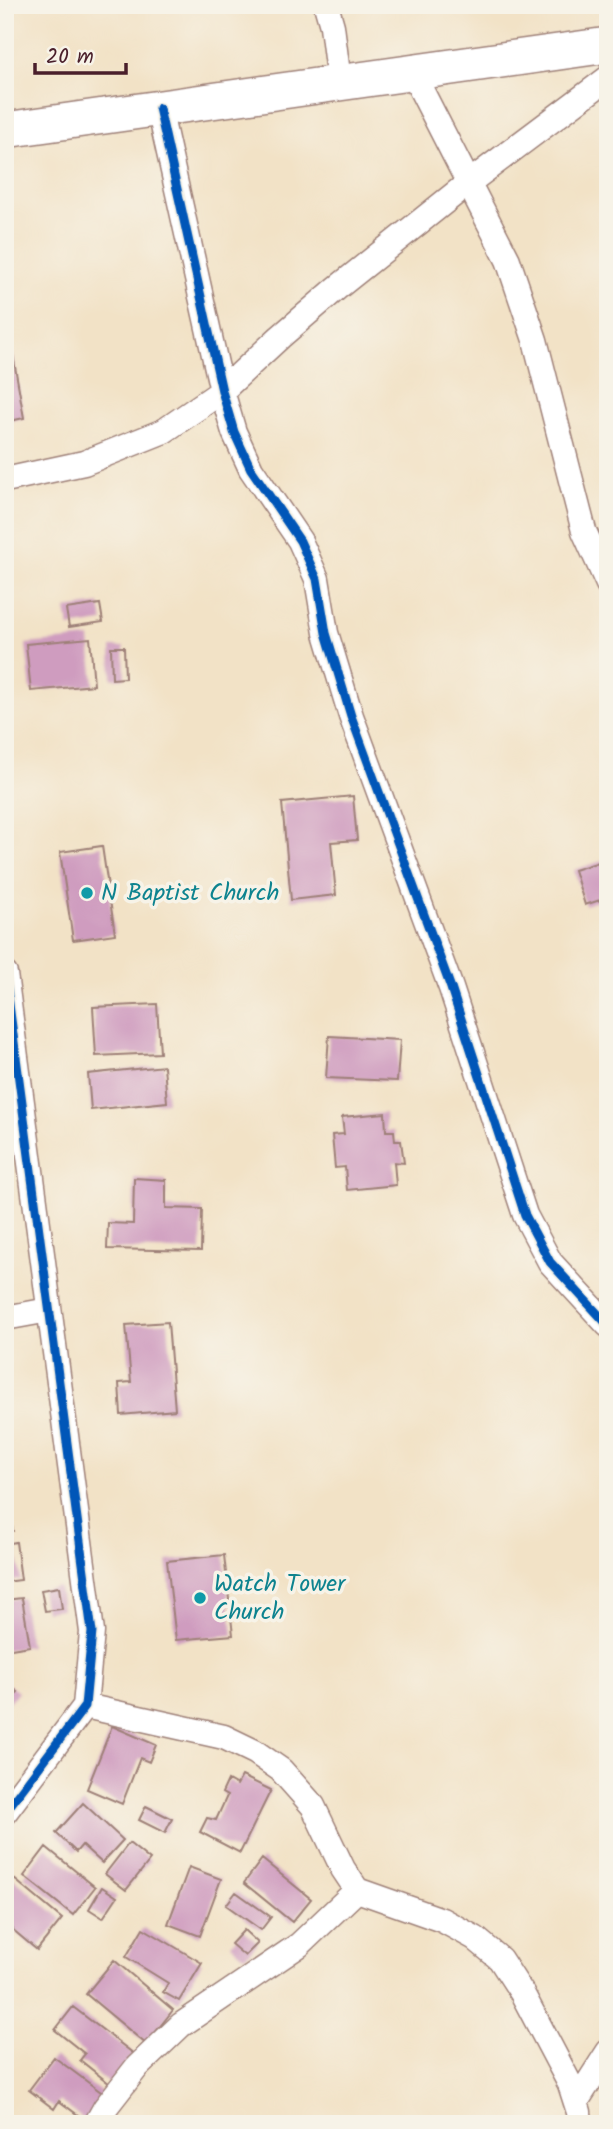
<svg xmlns="http://www.w3.org/2000/svg" width="613" height="2129" viewBox="0 0 613 2129" font-family="Kalam,sans-serif">
<style>
.building{fill:#cf9cbf}
.lines{fill:none;stroke-linecap:round;stroke-linejoin:round}
.street-casing{stroke:#9e8078;stroke-width:27}
.secondary-casing{stroke:#9e8078;stroke-width:38}
.street{stroke:#fff;stroke-width:24}
.secondary{stroke:#fff;stroke-width:35}
.cycleway-casing{stroke:#f7f3e8;stroke-width:13}
.cycleway{stroke:#0057b8;stroke-width:9}
.culture-dot{fill:#0f9aa8;stroke:#f7f3e8;stroke-width:2.5}
.labels{text-anchor:middle;dominant-baseline:central;stroke-width:7;stroke-linejoin:round;paint-order:stroke}
.culture-label{font-size:24px;fill:#0d838f;stroke:#f7f3e8;text-anchor:start}
</style>
<rect width="100%" height="100%" fill="#f7f3e8"/>
<filter id="ink" filterUnits="userSpaceOnUse"><feTurbulence type="fractalNoise" baseFrequency=".0143" numOctaves="2"/><feDisplacementMap in="SourceGraphic" scale="14" xChannelSelector="R" yChannelSelector="G"/><feConvolveMatrix kernelMatrix="1 2 1 2 8 2 1 2 1" color-interpolation-filters="sRGB"/></filter>
<filter id="wash" filterUnits="userSpaceOnUse"><feTurbulence type="fractalNoise" baseFrequency=".00686" numOctaves="4" result="noise"/><feDisplacementMap in="SourceGraphic" scale="28" xChannelSelector="R" yChannelSelector="G"/><feGaussianBlur stdDeviation="1.57" result="paint"/><feColorMatrix in="noise" values="0 0 0 0 0 0 0 0 0 0 0 0 0 0 0 0 0 1.4 0 .05"/><feComposite in="paint" operator="in"/></filter>
<g filter="url(#wash)">
<rect width="100%" height="100%" fill="#f2e2c6"/>
<g id="blocks">
<path class="building" d="M10 338 24 418 5 422V339Z
M100 604 103 622 69 627 66 609Z
M90 638 94 685 31 691 26 644Z
M111 647H124L125 678 112 679Z
M353 796 357 840 331 842 336 895 291 900 282 803Z
M102 846 115 934 73 940 60 852Z
M608 859V912H607L603 899 585 905 574 870Z
M157 1004 160 1053 96 1056 93 1007Z
M329 1036 400 1040 397 1081 326 1078Z
M164 1066 167 1102 91 1110 88 1074Z
M385 1113 386 1131H394L395 1141H401L404 1163 394 1162 396 1185 347 1190 345 1167 335 1168 332 1135 344 1134 342 1117Z
M134 1178 166 1180V1208L202 1209 201 1251 107 1249 108 1223 133 1224Z
M168 1322 175 1410 121 1415 119 1383 131 1382 126 1325Z
M5 1489 13 1531 5 1532Z
M16 1542 21 1580 5 1582V1544Z
M224 1555 233 1635 176 1640 167 1561Z
M59 1587 62 1609 45 1611 41 1590Z
M22 1598 30 1646 5 1650V1600Z
M5 1682 18 1692 5 1707Z
M112 1726 156 1745 149 1762 140 1758 122 1804 87 1789Z
M242 1776 271 1790 240 1853 200 1832 207 1818 216 1820 227 1796 222 1793 228 1780 237 1785Z
M83 1803 123 1840 102 1863 82 1845 76 1852 56 1833Z
M146 1806 172 1819 165 1833 139 1820Z
M129 1843 150 1860 126 1890 105 1874Z
M46 1847 95 1887 73 1915 24 1876Z
M262 1859 311 1899 292 1922 244 1883Z
M189 1867 221 1879 200 1936 168 1924Z
M13 1878 62 1919 37 1950 5 1923V1888Z
M102 1887 117 1897 103 1918 89 1909Z
M236 1892 271 1917 261 1930 226 1905Z
M143 1928 202 1963 179 2001 163 1992 168 1983 126 1957Z
M244 1930 258 1943 245 1956 231 1944Z
M114 1960 173 2010 146 2044 86 1994Z
M73 2007 134 2054 110 2084 80 2060 85 2054 55 2030Z
M54 2057 105 2095 86 2121 59 2101 54 2109 29 2090Z"/>
</g>
</g>
<g filter="url(#ink)">
<use href="#blocks" fill-opacity="0" stroke="#9e8078" stroke-width="2"/>
<g class="lines">
<g class="street-casing">
<path id="street" d="M326 5 332 26 339 82
M412 72 508 260 535 340 584 531 608 584
M159 108 222 391 234 432 251 469 300 541 317 579 326 633 351 716 451 988 525 1215 550 1262 608 1325
M5 480 84 463 164 431 222 391 280 337 337 288 467 184 608 78
M5 974 92 1632 85 1706 5 1812
M5 1318 49 1310
M85 1706 224 1737 255 1752 281 1770 313 1806 343 1869 357 1890 442 1920 475 1938 500 1959 522 1993 570 2084 579 2112 580 2124
M576 2102 608 2052
M96 2124 105 2108 137 2067 181 2025 299 1945 357 1890"/>
</g>
<g class="secondary-casing">
<path id="secondary" d="M5 130 608 45"/>
</g>
<use href="#street" class="street"/>
<use href="#secondary" class="secondary"/>
<g class="cycleway-casing">
<path id="cycleway" d="M159 108 222 391 234 432 251 469 300 541 317 579 326 633 351 716 451 988 525 1215 550 1262 608 1325
M5 974 92 1632 85 1706 5 1812"/>
</g>
<use href="#cycleway" class="cycleway"/>
</g>
</g>
<g class="culture-dot">
<circle cx="87" cy="893" r="7"/>
<circle cx="200" cy="1598" r="7"/>
</g>
<g class="labels">
<g class="culture-label">
<text x="101" y="893">N Baptist Church</text>
<text x="214" y="1584">Watch Tower<tspan x="214" dy="28">Church</tspan></text>
</g>
</g>
<rect width="613" height="2129" fill="none" stroke="#f7f3e8" stroke-width="28"/>
<path d="M35 63v10h91v-10" fill="none" stroke="#4a1f2b" stroke-width="3.5"/>
<text x="46" y="63" font-size="21" fill="#4a1f2b" stroke="#f7f3e8" stroke-width="5" paint-order="stroke">20 m</text>
</svg>
